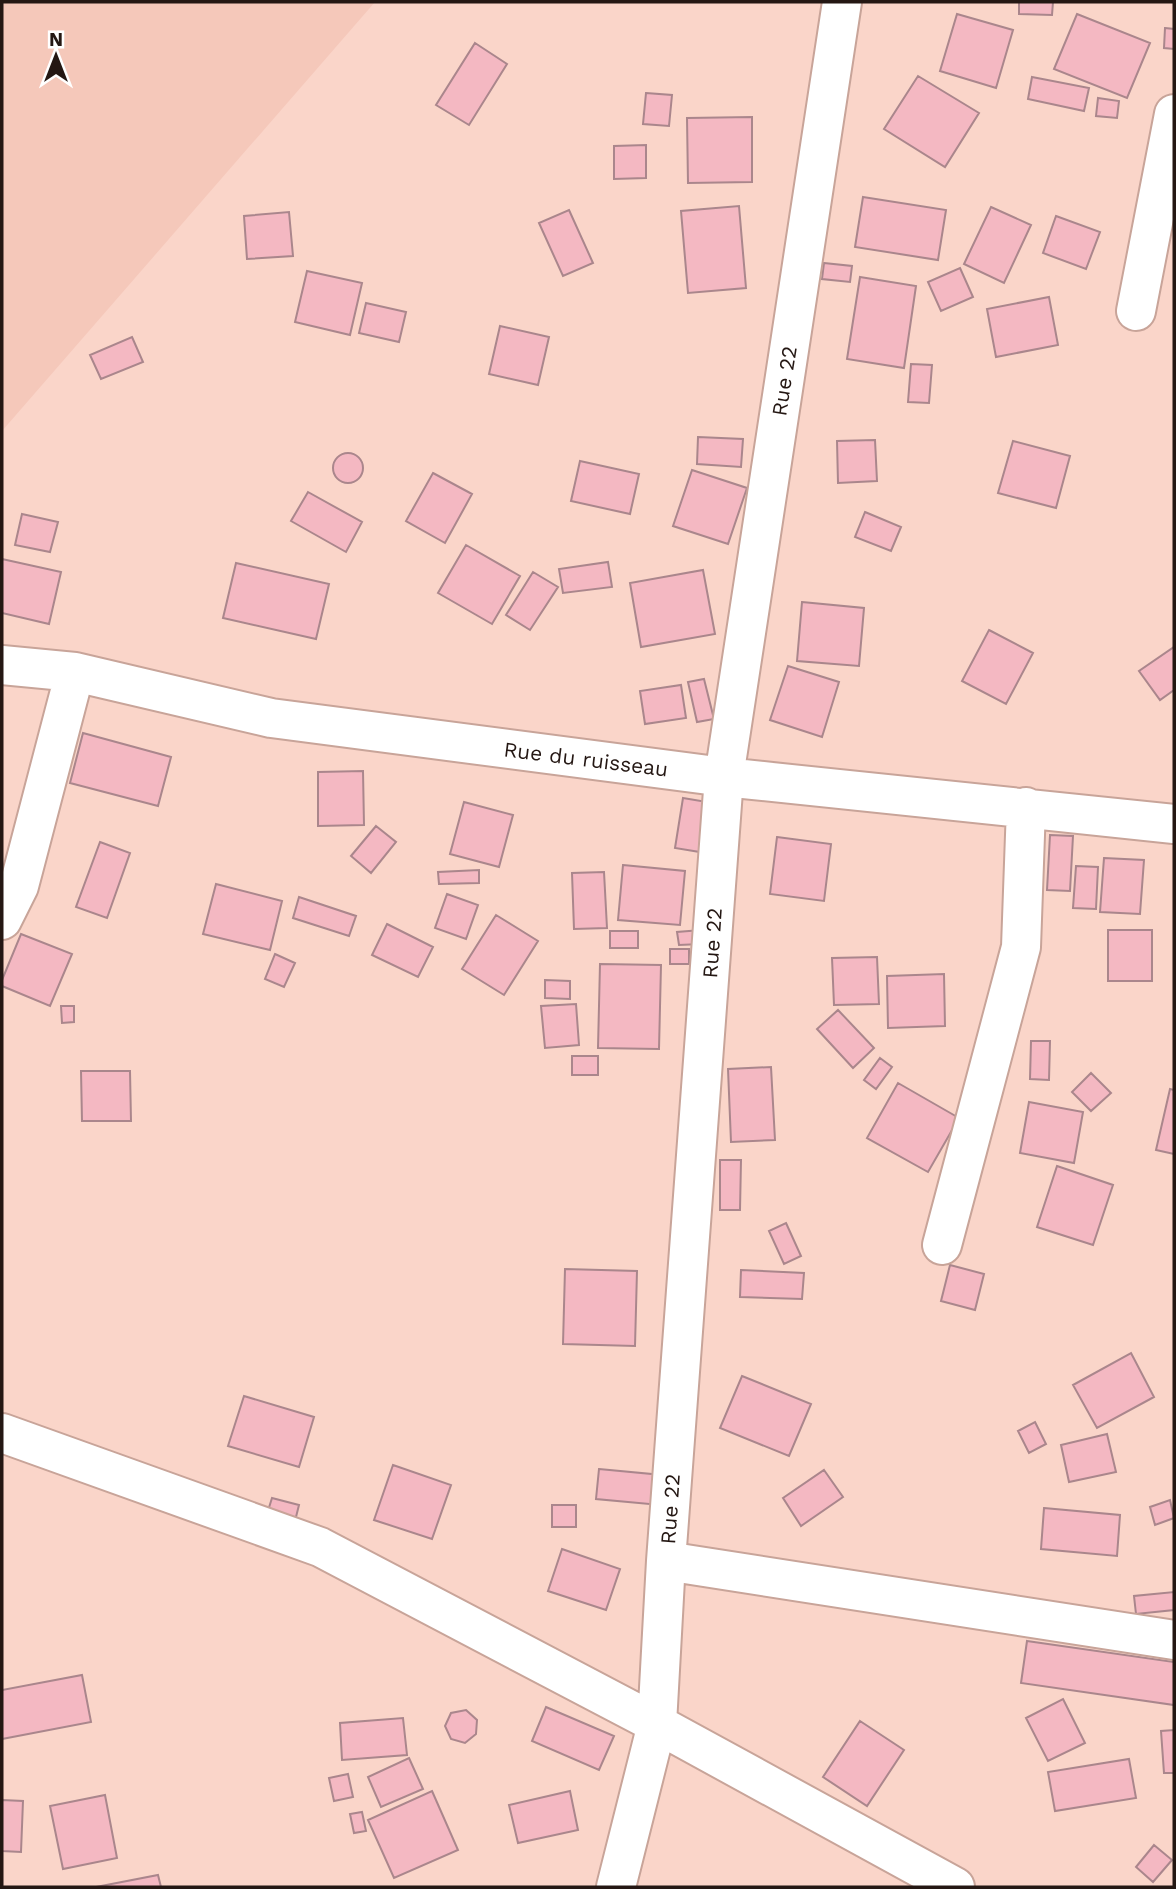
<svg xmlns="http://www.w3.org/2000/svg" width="1176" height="1889" viewBox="0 0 1176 1889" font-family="'Work Sans',sans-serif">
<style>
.built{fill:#f5c8ba}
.building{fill:#f4b8c2;stroke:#aa868c;stroke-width:2}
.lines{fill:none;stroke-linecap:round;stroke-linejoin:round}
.street-casing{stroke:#c8a499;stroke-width:42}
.street{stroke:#fff;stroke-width:38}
.labels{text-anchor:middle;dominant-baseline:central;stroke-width:7;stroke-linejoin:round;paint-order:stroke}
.street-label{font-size:21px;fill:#241713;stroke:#fff}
</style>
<rect width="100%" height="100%" fill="#fad5c9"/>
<path class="built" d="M2 2H375L2 431Z"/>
<path class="building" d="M1019 2H1053L1052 15 1019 14Z
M957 14 1013 30 996 88 940 71Z
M1077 14 1150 43 1127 98 1054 69Z
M1165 28 1174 29V49L1164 48Z
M475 43 507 64 469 125 436 105Z
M918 76 979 113 945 167 884 129Z
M1032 77 1089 88 1084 111 1028 99Z
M646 93 672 95 669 126 643 124Z
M1098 98 1119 101 1117 118 1096 116Z
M752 117V182L688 183 687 118Z
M646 145V178L614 179V146Z
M863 197 946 210 938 260 855 247Z
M739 206 746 288 688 293 681 211Z
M991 207 1031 225 1004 283 964 264Z
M569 210 593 263 563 276 539 223Z
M289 212 293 256 247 259 244 216Z
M1056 216 1100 232 1086 269 1043 253Z
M824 263 852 266 850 282 822 279Z
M960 268 973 297 941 311 928 282Z
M307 271 362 283 350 335 295 322Z
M860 277 916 286 904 368 847 359Z
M1049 297 1058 345 996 357 987 309Z
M366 303 406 312 399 342 359 333Z
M500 326 549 337 538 385 489 374Z
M132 337 143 362 101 379 90 355Z
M911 364 932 365 929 403 908 402Z
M698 437 743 439 741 467 697 464Z
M875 440 877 481 838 483 837 441Z
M1013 441 1070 456 1056 508 998 493Z
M333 468a15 15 0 1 1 30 0a15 15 0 1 1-30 0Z
M580 461 639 474 630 514 571 501Z
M692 470 747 488 728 544 673 526Z
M433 473 472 494 445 543 406 521Z
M308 492 362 522 346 552 291 521Z
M865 512 901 527 891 551 855 537Z
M22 514 58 522 50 552 15 545Z
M466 545 520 576 492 624 438 593Z
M2 559 61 572 49 624 2 613Z
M608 562 612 587 563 593 559 569Z
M236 563 329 584 316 639 223 618Z
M703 570 715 634 641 647 630 583Z
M533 572 558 587 530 630 506 615Z
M802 602 864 608 859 666 797 661Z
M989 630 1033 653 1006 704 962 681Z
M1174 647V690L1160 700 1139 671Z
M788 666 839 682 822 737 770 720Z
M704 679 714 719 697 722 688 682Z
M681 685 686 718 645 724 640 691Z
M83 733 171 757 158 806 70 783Z
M363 771 364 825 318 826V772Z
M683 798 713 803 706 853 675 848Z
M464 802 513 815 499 867 450 854Z
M376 826 396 842 371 873 351 856Z
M1050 835 1073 836 1070 891 1047 890Z
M777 837 831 844 824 901 770 894Z
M100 842 130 853 107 918 76 907Z
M1104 858 1144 860 1140 914 1100 912Z
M623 865 685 871 680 925 618 920Z
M1076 866 1098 867 1096 909 1073 908Z
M479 870V883L439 884 438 872Z
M604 872 607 928 574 929 572 873Z
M216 884 282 901 270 950 203 934Z
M447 894 478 905 466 939 435 928Z
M299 897 356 916 349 936 293 918Z
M496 915 538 941 504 995 462 969Z
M387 924 433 947 418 977 372 955Z
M701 930V944L679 945 677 932Z
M1108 930H1152V981H1108Z
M610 931H638V948H610Z
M21 934 72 954 50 1006 2 986V980Z
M670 949H689V964H670Z
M275 954 295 963 284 987 265 979Z
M877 957 879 1004 834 1005 832 958Z
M600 964 661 965 659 1049 598 1048Z
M944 974 945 1026 888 1028 887 976Z
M545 980 570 981V999L545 998Z
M576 1004 579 1045 545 1048 541 1006Z
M61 1006H74V1022L62 1023Z
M838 1010 874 1048 853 1068 817 1029Z
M1031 1041H1050L1049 1080 1030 1079Z
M572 1056H598V1075H572Z
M880 1058 892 1067 876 1089 864 1080Z
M771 1067 775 1140 731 1142 728 1069Z
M81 1071H130L131 1121H82Z
M1091 1073 1111 1093 1091 1111 1072 1092Z
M898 1083 959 1118 928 1172 867 1138Z
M1170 1089 1174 1090V1154L1156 1150Z
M1029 1102 1083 1112 1074 1163 1020 1153Z
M720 1160H741L740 1210H720Z
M1057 1166 1113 1185 1093 1245 1037 1227Z
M786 1223 801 1256 784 1264 769 1231Z
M950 1265 984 1274 975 1310 941 1301Z
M565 1269 637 1271 635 1346 563 1344Z
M741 1270 804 1273 802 1299 740 1297Z
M1131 1353 1154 1397 1097 1428 1073 1385Z
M742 1376 811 1404 789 1456 720 1428Z
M244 1396 314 1417 299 1467 228 1446Z
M1035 1422 1046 1444 1029 1453 1018 1431Z
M1107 1434 1116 1472 1069 1482 1061 1445Z
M393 1465 451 1485 432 1539 374 1520Z
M599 1469 662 1475 660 1505 596 1499Z
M824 1470 843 1497 801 1526 783 1498Z
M272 1498 299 1505 295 1521 267 1514Z
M1170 1500 1174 1518 1155 1525 1150 1507Z
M552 1505H576V1527H552Z
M1044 1508 1120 1515 1117 1556 1041 1549Z
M562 1549 620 1569 606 1610 548 1591Z
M1174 1592V1610L1136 1614 1134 1596Z
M1027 1641 1174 1662V1705L1021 1683Z
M82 1675 91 1722 2 1739V1690Z
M1063 1699 1085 1743 1048 1761 1026 1718Z
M546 1707 614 1736 599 1770 532 1741Z
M466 1710 477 1720 476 1734 465 1743 451 1739 445 1726 451 1713Z
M403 1718 407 1755 342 1760 340 1723Z
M860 1721 904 1750 867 1806 823 1777Z
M1174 1730V1773H1164L1161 1731Z
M409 1758 423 1789 381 1807 368 1777Z
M1129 1759 1136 1798 1055 1811 1048 1772Z
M348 1774 353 1797 334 1801 329 1778Z
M432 1791 458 1850 394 1878 368 1820Z
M570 1791 578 1830 518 1843 509 1805Z
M105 1795 117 1858 63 1869 50 1806Z
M2 1800 23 1801 21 1852 2 1851Z
M362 1812 366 1831 354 1833 350 1814Z
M1154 1845 1172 1860 1153 1882 1136 1867Z
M158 1875 161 1887H96Z"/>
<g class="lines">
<g class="street-casing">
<path id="street" d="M1136 311 1174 114
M2 665 75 672 271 718 724 777 1174 824
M2 920 19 886 75 672
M942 1245 1021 947 1026 807
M2 1433 320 1547 657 1724 955 1887
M666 1561 1174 1640
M616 1887 657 1724 666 1561 724 777 842 2"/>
</g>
<use href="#street" class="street"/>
</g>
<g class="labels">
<g class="street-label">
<text transform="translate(784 381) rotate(-81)">Rue 22</text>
<text transform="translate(586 759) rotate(7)">Rue du ruisseau</text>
<text transform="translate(712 943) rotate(-86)">Rue 22</text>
<text transform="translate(670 1509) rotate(-86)">Rue 22</text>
</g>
</g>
<rect width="1176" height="1889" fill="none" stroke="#241713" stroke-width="7"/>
<g transform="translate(56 56)" stroke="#ffffff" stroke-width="5" paint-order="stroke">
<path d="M0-5L12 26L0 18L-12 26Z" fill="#241713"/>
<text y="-10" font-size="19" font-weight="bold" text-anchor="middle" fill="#241713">N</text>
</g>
</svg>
